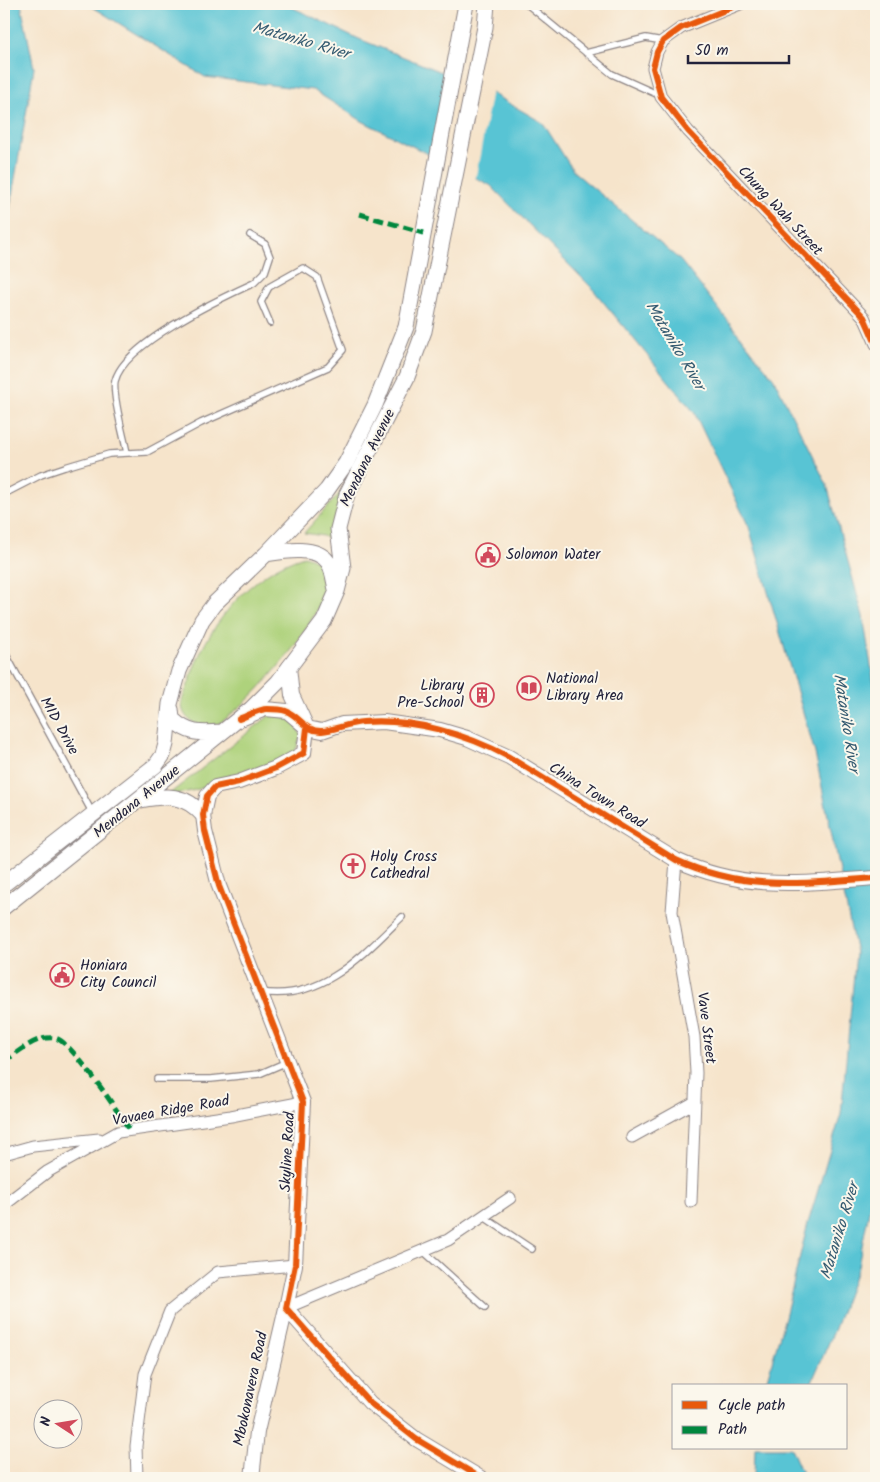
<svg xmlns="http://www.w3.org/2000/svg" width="880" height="1482" viewBox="0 0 880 1482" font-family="Kalam,sans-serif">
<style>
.grass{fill:#aed27b;stroke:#687a5b}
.water{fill:#59c4d4;stroke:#3e7388}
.pier{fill:#f6e4cb}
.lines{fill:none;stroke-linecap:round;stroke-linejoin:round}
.service-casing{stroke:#8c8383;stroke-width:8}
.minor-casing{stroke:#8c8383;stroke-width:13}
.tertiary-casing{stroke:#8c8383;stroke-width:16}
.secondary-casing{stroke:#8c8383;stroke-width:17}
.service{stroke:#fff;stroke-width:5.5}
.minor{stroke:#fff;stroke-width:11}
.tertiary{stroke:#fff;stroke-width:14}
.secondary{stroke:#fff;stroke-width:15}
.quiet{stroke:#00873e;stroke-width:5;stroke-dasharray:10 5;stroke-linecap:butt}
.cycleway-casing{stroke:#fbf7ec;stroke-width:9}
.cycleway{stroke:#e8590c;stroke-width:6}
.labels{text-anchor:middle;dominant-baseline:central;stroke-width:4;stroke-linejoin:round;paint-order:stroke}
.street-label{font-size:15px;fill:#22223b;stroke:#fbf7ec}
.poi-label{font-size:15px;fill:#22223b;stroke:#fbf7ec;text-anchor:start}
.water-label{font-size:16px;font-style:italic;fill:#355b71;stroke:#fbf7ec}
</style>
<rect width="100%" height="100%" fill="#fbf7ec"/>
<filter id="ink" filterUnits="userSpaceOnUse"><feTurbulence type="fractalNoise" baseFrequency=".02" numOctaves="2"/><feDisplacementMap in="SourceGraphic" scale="10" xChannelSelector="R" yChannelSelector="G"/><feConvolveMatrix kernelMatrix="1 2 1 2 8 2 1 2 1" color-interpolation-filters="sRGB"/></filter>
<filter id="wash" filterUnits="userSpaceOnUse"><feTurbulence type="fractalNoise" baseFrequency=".0096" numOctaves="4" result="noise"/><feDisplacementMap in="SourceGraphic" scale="20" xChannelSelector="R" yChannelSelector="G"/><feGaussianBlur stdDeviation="1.12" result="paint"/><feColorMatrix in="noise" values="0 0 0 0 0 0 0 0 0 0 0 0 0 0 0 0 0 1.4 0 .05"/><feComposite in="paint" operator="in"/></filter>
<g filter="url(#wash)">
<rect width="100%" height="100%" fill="#f6e4cb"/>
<path class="grass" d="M341 492 337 546 323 536 304 533Z
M304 556C314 559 324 563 326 574 333 608 262 690 236 710 230 715 222 723 215 725 201 729 182 721 182 704 182 697 187 689 189 682 205 629 249 572 304 556Z
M276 713 294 722 301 735 295 752C276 765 190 795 168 795L269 716Z"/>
<path class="water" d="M4 4H21L34 68 4 242Z
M88 4H285L359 39 486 90 543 123 574 172 680 260 774 379 827 485 863 616 876 697V1176L858 1266 834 1331 810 1386H765L785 1317 808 1223 841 1114 856 953 815 753 749 527 694 412 591 287 490 185 362 121 313 90 205 77Z
M755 1448H791L804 1478H754Z"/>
<path class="pier" d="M447 72 492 90 475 181 430 158Z"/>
</g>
<g filter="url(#ink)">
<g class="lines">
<g class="service-casing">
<path id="service" d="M528 5 612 74 661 96
M586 53 646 38 663 41
M127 453C124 437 112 395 115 381 124 344 219 299 254 283L265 272 270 257 265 244 250 235
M4 494 41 475 65 467 109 454 147 452 201 423 328 367 343 350 317 277 303 268 269 287 261 302 270 323
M4 651 93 814
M261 992C321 1002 362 956 402 917
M157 1079H211L259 1074 287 1062
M484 1217 532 1249
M422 1250 485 1307"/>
</g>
<g class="minor-casing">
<path id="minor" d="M740 4 681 28 663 41 657 52 653 68 661 97 688 131 864 317 876 344
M676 860 672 912 694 1037 696 1073 691 1202
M632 1137 695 1102
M4 1154 33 1146 99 1139
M4 1205 47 1172 118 1132 231 1116 303 1102
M286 1308 448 1240 510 1198
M137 1478 136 1446 145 1374 170 1311 218 1272 295 1265"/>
</g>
<g class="tertiary-casing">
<path id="tertiary" d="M289 667 292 695 305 723
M243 718 265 709 287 711 307 728 322 731 342 724 384 722 440 730 467 738 509 757 676 860C746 892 803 883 876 878
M307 728 304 753 276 768 239 782 215 787 207 796 203 815 205 831 219 886 303 1102 295 1265 286 1308 370 1403 416 1439 481 1478
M252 1478 257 1432 286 1308"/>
</g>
<g class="secondary-casing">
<path id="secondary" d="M266 554C284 551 316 545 328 562 333 569 334 581 336 589
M171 709 172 719C188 734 200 734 221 732
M141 800C166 795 185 794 203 815
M4 884 156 765 163 755 166 744 170 704 179 671 202 620 214 604 266 554 327 490 346 463 375 405 406 327 466 4
M4 907 251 709 278 682 324 621 337 591 343 568 338 529 347 494 407 377 424 331 485 27 487 4"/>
</g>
<use href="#service" class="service"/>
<use href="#minor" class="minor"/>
<use href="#tertiary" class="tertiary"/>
<use href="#secondary" class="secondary"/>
<path class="quiet" d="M360 214 424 233
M4 1062C18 1052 37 1035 55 1038 71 1040 119 1114 130 1130"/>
<g class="cycleway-casing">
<path id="cycleway" d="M740 4 681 28 663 41 657 52 653 68 661 97 688 131 864 317 876 344
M239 719C247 716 259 709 267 709 272 709 281 709 286 711 300 716 305 732 322 731 334 730 349 723 363 722 412 718 466 734 509 757L676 860C746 892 803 883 876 878
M307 728 304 753 276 768 239 782 215 787 207 796 203 815 205 831 219 886 303 1102 295 1265 286 1308 370 1403 416 1439 481 1478"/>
</g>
<use href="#cycleway" class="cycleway"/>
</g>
</g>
<defs>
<g id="civic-ring" transform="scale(1.25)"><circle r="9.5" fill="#fbf7ec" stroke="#d1495b" stroke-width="1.5"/><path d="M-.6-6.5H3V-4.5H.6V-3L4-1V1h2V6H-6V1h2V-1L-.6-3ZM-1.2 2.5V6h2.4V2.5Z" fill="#d1495b"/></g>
<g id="library-ring" transform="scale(1.25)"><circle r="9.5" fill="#fbf7ec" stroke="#d1495b" stroke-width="1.5"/><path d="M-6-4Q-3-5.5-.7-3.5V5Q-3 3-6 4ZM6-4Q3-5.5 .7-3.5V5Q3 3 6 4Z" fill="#d1495b"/></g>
<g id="building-ring" transform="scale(1.25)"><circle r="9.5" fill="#fbf7ec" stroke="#d1495b" stroke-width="1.5"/><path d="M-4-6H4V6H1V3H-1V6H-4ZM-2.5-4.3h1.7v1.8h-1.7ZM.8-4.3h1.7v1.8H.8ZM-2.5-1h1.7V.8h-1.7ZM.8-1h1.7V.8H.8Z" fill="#d1495b"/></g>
<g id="church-ring" transform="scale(1.25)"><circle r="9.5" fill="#fbf7ec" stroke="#d1495b" stroke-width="1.5"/><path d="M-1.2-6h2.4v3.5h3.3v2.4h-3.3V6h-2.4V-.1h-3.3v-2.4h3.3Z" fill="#d1495b"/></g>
</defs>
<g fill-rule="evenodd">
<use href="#civic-ring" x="488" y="555"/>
<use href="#library-ring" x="529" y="688"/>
<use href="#building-ring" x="482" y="695"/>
<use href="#church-ring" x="353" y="866"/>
<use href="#civic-ring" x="62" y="975"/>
</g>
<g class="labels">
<g class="street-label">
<text transform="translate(780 211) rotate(47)">Chung Wah Street</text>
<text transform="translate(368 458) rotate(-64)">Mendana Avenue</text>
<text transform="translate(59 726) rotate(61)">MID Drive</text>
<text transform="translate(597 796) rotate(32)">China Town Road</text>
<text transform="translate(137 802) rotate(-39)">Mendana Avenue</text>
<text transform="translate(706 1028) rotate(83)">Vave Street</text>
<text transform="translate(171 1111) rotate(-10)">Vavaea Ridge Road</text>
<text transform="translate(288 1152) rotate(-87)">Skyline Road</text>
<text transform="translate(251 1389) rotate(-78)">Mbokonavera Road</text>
</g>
<g class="poi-label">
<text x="506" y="555">Solomon Water</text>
<text x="546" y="679">National<tspan x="546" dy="17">Library Area</tspan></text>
<text x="464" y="686" text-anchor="end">Library<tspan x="464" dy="17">Pre-School</tspan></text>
<text x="370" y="857">Holy Cross<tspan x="370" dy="17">Cathedral</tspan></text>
<text x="80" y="966">Honiara<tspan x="80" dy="17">City Council</tspan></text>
</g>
<g class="water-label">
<text transform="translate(301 41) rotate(16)">Mataniko River</text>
<text transform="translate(675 346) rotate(59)">Mataniko River</text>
<text transform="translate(846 723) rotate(81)">Mataniko River</text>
<text transform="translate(840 1231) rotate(-73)">Mataniko River</text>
</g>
</g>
<rect width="880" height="1482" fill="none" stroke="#fbf7ec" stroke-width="20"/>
<rect x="672" y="1384" width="175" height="65" fill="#fbf7ec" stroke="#a4a2a5"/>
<rect x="682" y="1401" width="25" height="8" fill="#e8590c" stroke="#a4a2a5"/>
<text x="718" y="1410" font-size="15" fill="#22223b">Cycle path</text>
<rect x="682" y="1426" width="25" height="8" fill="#00873e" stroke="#a4a2a5"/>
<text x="718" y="1434" font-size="15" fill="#22223b">Path</text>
<g transform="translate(58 1424) rotate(282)"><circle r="24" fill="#fbf7ec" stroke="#a4a2a5"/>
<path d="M0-4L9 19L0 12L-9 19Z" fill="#d1495b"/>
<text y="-8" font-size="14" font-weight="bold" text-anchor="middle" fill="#22223b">N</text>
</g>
<path d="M688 55v8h101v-8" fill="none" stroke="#22223b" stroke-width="2.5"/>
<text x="695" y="55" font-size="15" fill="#22223b" stroke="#fbf7ec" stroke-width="4" paint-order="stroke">50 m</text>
</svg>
